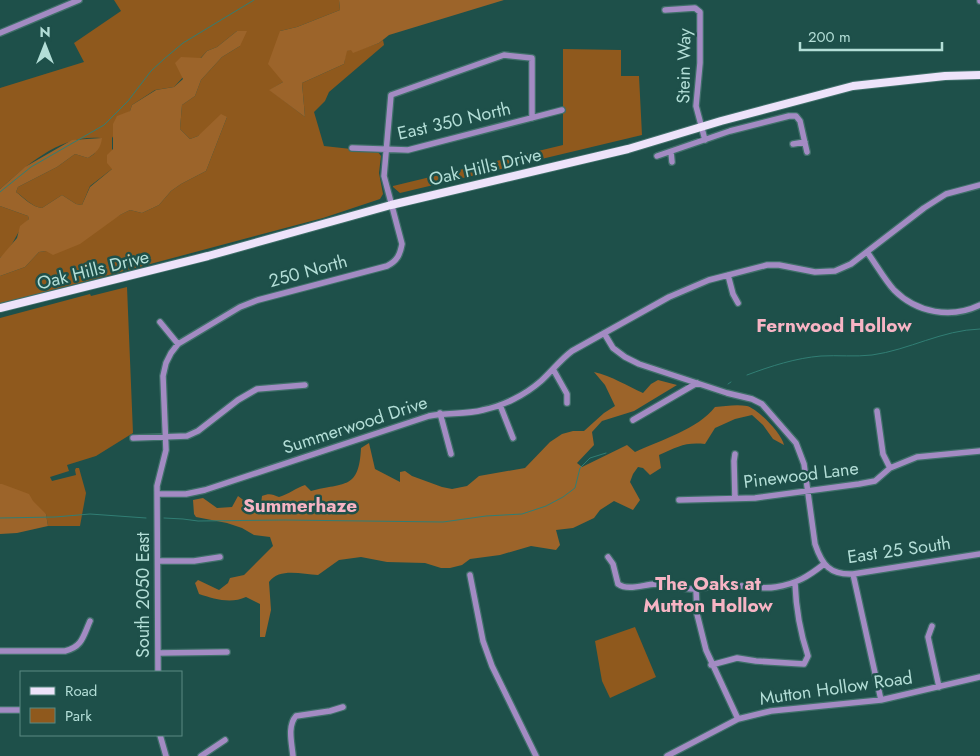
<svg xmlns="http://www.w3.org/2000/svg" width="980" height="756" viewBox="0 0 980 756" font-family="Jost,sans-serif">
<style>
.green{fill:#8f591d}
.forest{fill:#9c642a}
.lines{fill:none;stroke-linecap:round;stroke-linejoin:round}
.stream{stroke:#317e74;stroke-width:1}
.minor-casing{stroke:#3f6f69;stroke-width:8}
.major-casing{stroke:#3f6f69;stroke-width:10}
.minor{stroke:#a38bc3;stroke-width:5.5}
.major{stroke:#ede3fa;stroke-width:8}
.labels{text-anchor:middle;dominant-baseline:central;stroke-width:5;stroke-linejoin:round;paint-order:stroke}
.street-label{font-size:18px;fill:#b3ded7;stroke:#1e504a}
.neighbourhood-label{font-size:19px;font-weight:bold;fill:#f7b4c4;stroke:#1e504a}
</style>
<rect width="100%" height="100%" fill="#1e504a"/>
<path class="green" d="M114 0H339L340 10 297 27 280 31 283 82 270 90 305 117 302 83 344 64 346 51 352 49 353 52 379 43 383 40 384 45 329 92 325 101 314 112 324 146 378 152 381 156 379 173 383 194 380 199 323 218 0 304V276L25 267 39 252 46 251 130 210 142 213 159 205 171 191 181 184 206 171 227 117 198 136 190 139 180 129 182 105 195 96 201 80 222 57 240 46 237 31 217 47 207 51 174 87 155 90 132 105 130 111 112 138V169L90 186 82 205 76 204 62 195 42 208C32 207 25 198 16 192L18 187 57 167 75 154 88 158 94 154 101 138C61 134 28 164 0 189V88L84 62 74 43 121 11Z
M563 49 621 50V76H639L642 135 400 193 393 187V186L563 145Z
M0 206 28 216 29 219C16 230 14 248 0 258Z
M127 287 133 433 96 456 67 465 69 471 50 477 52 481 76 475 75 470 76 468H79L86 493 80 526H48L46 514 0 500V318L90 294 91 296Z
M635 627 656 677 610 698 602 681 595 641Z"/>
<path class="forest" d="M339 0H504L389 35 379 43 353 53 351 50 347 51 344 64 302 83 305 117 269 90 283 82 268 64 280 31 297 27 340 10Z
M237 31H247L240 46 222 57 201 80 195 96 182 105 180 129 190 139 198 136 221 114 227 117 206 171 181 184 171 191 159 205 142 213 130 210 120 215 80 244 53 255 46 251 39 252 25 267 0 276V258L17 238 20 226 29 219 28 216 0 206V189L25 167 72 140 102 138C101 148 96 153 88 158L75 154 57 167 18 187 16 192C24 198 32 207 42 208L62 195 76 204 82 205 90 187 112 169 107 163V155L113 149V124L117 116 130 111 132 105 156 90 174 87 183 79 175 63 181 57 201 58 207 51 217 47Z
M594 372C612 376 627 386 643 393L651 384 658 380 677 385 634 411 602 421 592 432 594 445 577 463 582 467 627 445 635 452C661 440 698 429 715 407 725 406 737 404 747 406 758 409 782 434 784 445L773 439 763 425 752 415 735 419 715 428 705 444C684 442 678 447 659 455L661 468 650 475 643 468 638 467 633 474 630 482 640 500 633 510 614 501 600 510 594 518 573 528 556 530 560 545 556 550 531 546 500 555 470 559 462 565 450 568H441L425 563 387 562 361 557 339 560 318 575C303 575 280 567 269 582L271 610 265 637H260V604L246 597C231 604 214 599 199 594L195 583 198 580 219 590 228 583 230 578 244 575 273 546 270 537 254 535 242 528 227 523 196 517 194 514 193 500 203 498 217 508 232 507 238 496 246 502 250 509 261 504 262 496C269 493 272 494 279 497 289 494 296 488 305 485L311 491C345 482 359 490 361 448L369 443 375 469 400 482V472L405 471 412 476 442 487 452 489 467 486 479 476 525 468 550 442 562 434 573 431H584L604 413 615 406 605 385Z
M0 484H2L29 494 33 501 46 514 48 526 17 533 0 534Z"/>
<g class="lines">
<path class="stream" d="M0 192 31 167 104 125 128 101 151 71 164 59 183 43 254 0
M747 375C771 366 796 358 821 356 838 355 855 357 872 355 909 350 942 330 980 329
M728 384 731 382
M0 518 55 517 90 514 146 518
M164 518 183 519 198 521 285 520 443 522 486 516 522 514 546 506 563 497 575 488 580 468 590 458 606 453"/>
<g class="minor-casing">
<path id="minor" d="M980 0V1
M665 10 695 8 700 12V63L696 106 705 140
M0 33 79 0
M793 144 805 142
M352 148 408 150 562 110
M671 152 672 162
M657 156 730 131 789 116H796L800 121 807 152
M867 252C876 264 884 279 894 290 917 313 951 319 980 305
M728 275 733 294 738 303
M160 322 178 344
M604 333 613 348 625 357 639 364 727 393 752 399 762 404 796 443 804 464 815 544C822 565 830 575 853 574L980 554
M553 369 567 394V403
M500 405 513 438
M877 411 883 454 890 468
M440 413 451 454
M633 420 697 383
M133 438 187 436 198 431 238 400 257 389 305 385
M158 494H186L205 490 429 416C446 412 465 415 483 410 503 406 525 395 541 381 552 371 560 360 572 351L669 297 709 280 767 265H779L815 272 835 271 851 264 924 208 946 194 980 185
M735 498 734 461 735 454
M679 500 755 498 859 484 875 481 890 468 917 457 980 451
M608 557 613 564 618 584C628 591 642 585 655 584 669 584 683 590 696 589 707 588 716 584 727 585 744 585 760 590 776 587 796 584 809 576 824 564
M158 561H194L220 557
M853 574 881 700
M470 575 483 641 492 666 536 756
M696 589 697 614 706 650 738 719
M932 626 928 637 939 687
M0 651H65C82 647 83 637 90 621
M158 653 227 652
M711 665 737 658 756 661 804 664 808 656C800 632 796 609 795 583
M158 672 157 486 166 450 163 376 166 363 171 353 178 344 240 307 258 300 387 266C397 261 400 255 402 244L384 176 391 95 504 55 532 58V118
M0 710H21
M160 735 166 756
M201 756 225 740
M293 756C292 744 287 726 296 716L330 711 343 707
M667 756 738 719 771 711 881 700 980 677"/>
</g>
<g class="major-casing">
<path id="major" d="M0 308 208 256 391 205 628 149 721 121 853 86 945 76 980 75"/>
</g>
<use href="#minor" class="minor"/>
<use href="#major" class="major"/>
</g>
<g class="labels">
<g class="street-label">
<text transform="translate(684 66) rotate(-89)">Stein Way</text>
<text transform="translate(454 121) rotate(-13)">East 350 North</text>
<text transform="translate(485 167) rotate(-13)">Oak Hills Drive</text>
<text transform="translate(93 270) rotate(-14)">Oak Hills Drive</text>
<text transform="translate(308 271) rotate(-15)">250 North</text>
<text transform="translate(355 425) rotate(-18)">Summerwood Drive</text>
<text transform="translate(801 475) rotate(-7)">Pinewood Lane</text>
<text transform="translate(899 550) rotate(-8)">East 25 South</text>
<text transform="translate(143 595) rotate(-90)">South 2050 East</text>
<text transform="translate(836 688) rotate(-8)">Mutton Hollow Road</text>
</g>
<g class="neighbourhood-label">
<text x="834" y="325">Fernwood Hollow</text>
<text x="300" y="505">Summerhaze</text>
<text x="708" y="583">The Oaks at<tspan x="708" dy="22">Mutton Hollow</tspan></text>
</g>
</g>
<rect x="20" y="671" width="162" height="65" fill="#1e504a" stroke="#5a8982"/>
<rect x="30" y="687" width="25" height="8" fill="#ede3fa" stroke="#5a8982"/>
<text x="65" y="696" font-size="15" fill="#b3ded7">Road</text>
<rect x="30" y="708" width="25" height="15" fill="#8f591d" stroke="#5a8982"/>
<text x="65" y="721" font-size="15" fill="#b3ded7">Park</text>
<g transform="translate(45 45)" stroke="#1e504a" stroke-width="4" paint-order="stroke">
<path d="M0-4L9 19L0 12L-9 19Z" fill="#b3ded7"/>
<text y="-8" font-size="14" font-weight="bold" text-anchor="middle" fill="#b3ded7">N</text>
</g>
<path d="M800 42v8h142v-8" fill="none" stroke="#b3ded7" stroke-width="2.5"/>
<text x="808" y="42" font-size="15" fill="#b3ded7" stroke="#1e504a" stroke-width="4" paint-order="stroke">200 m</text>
</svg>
